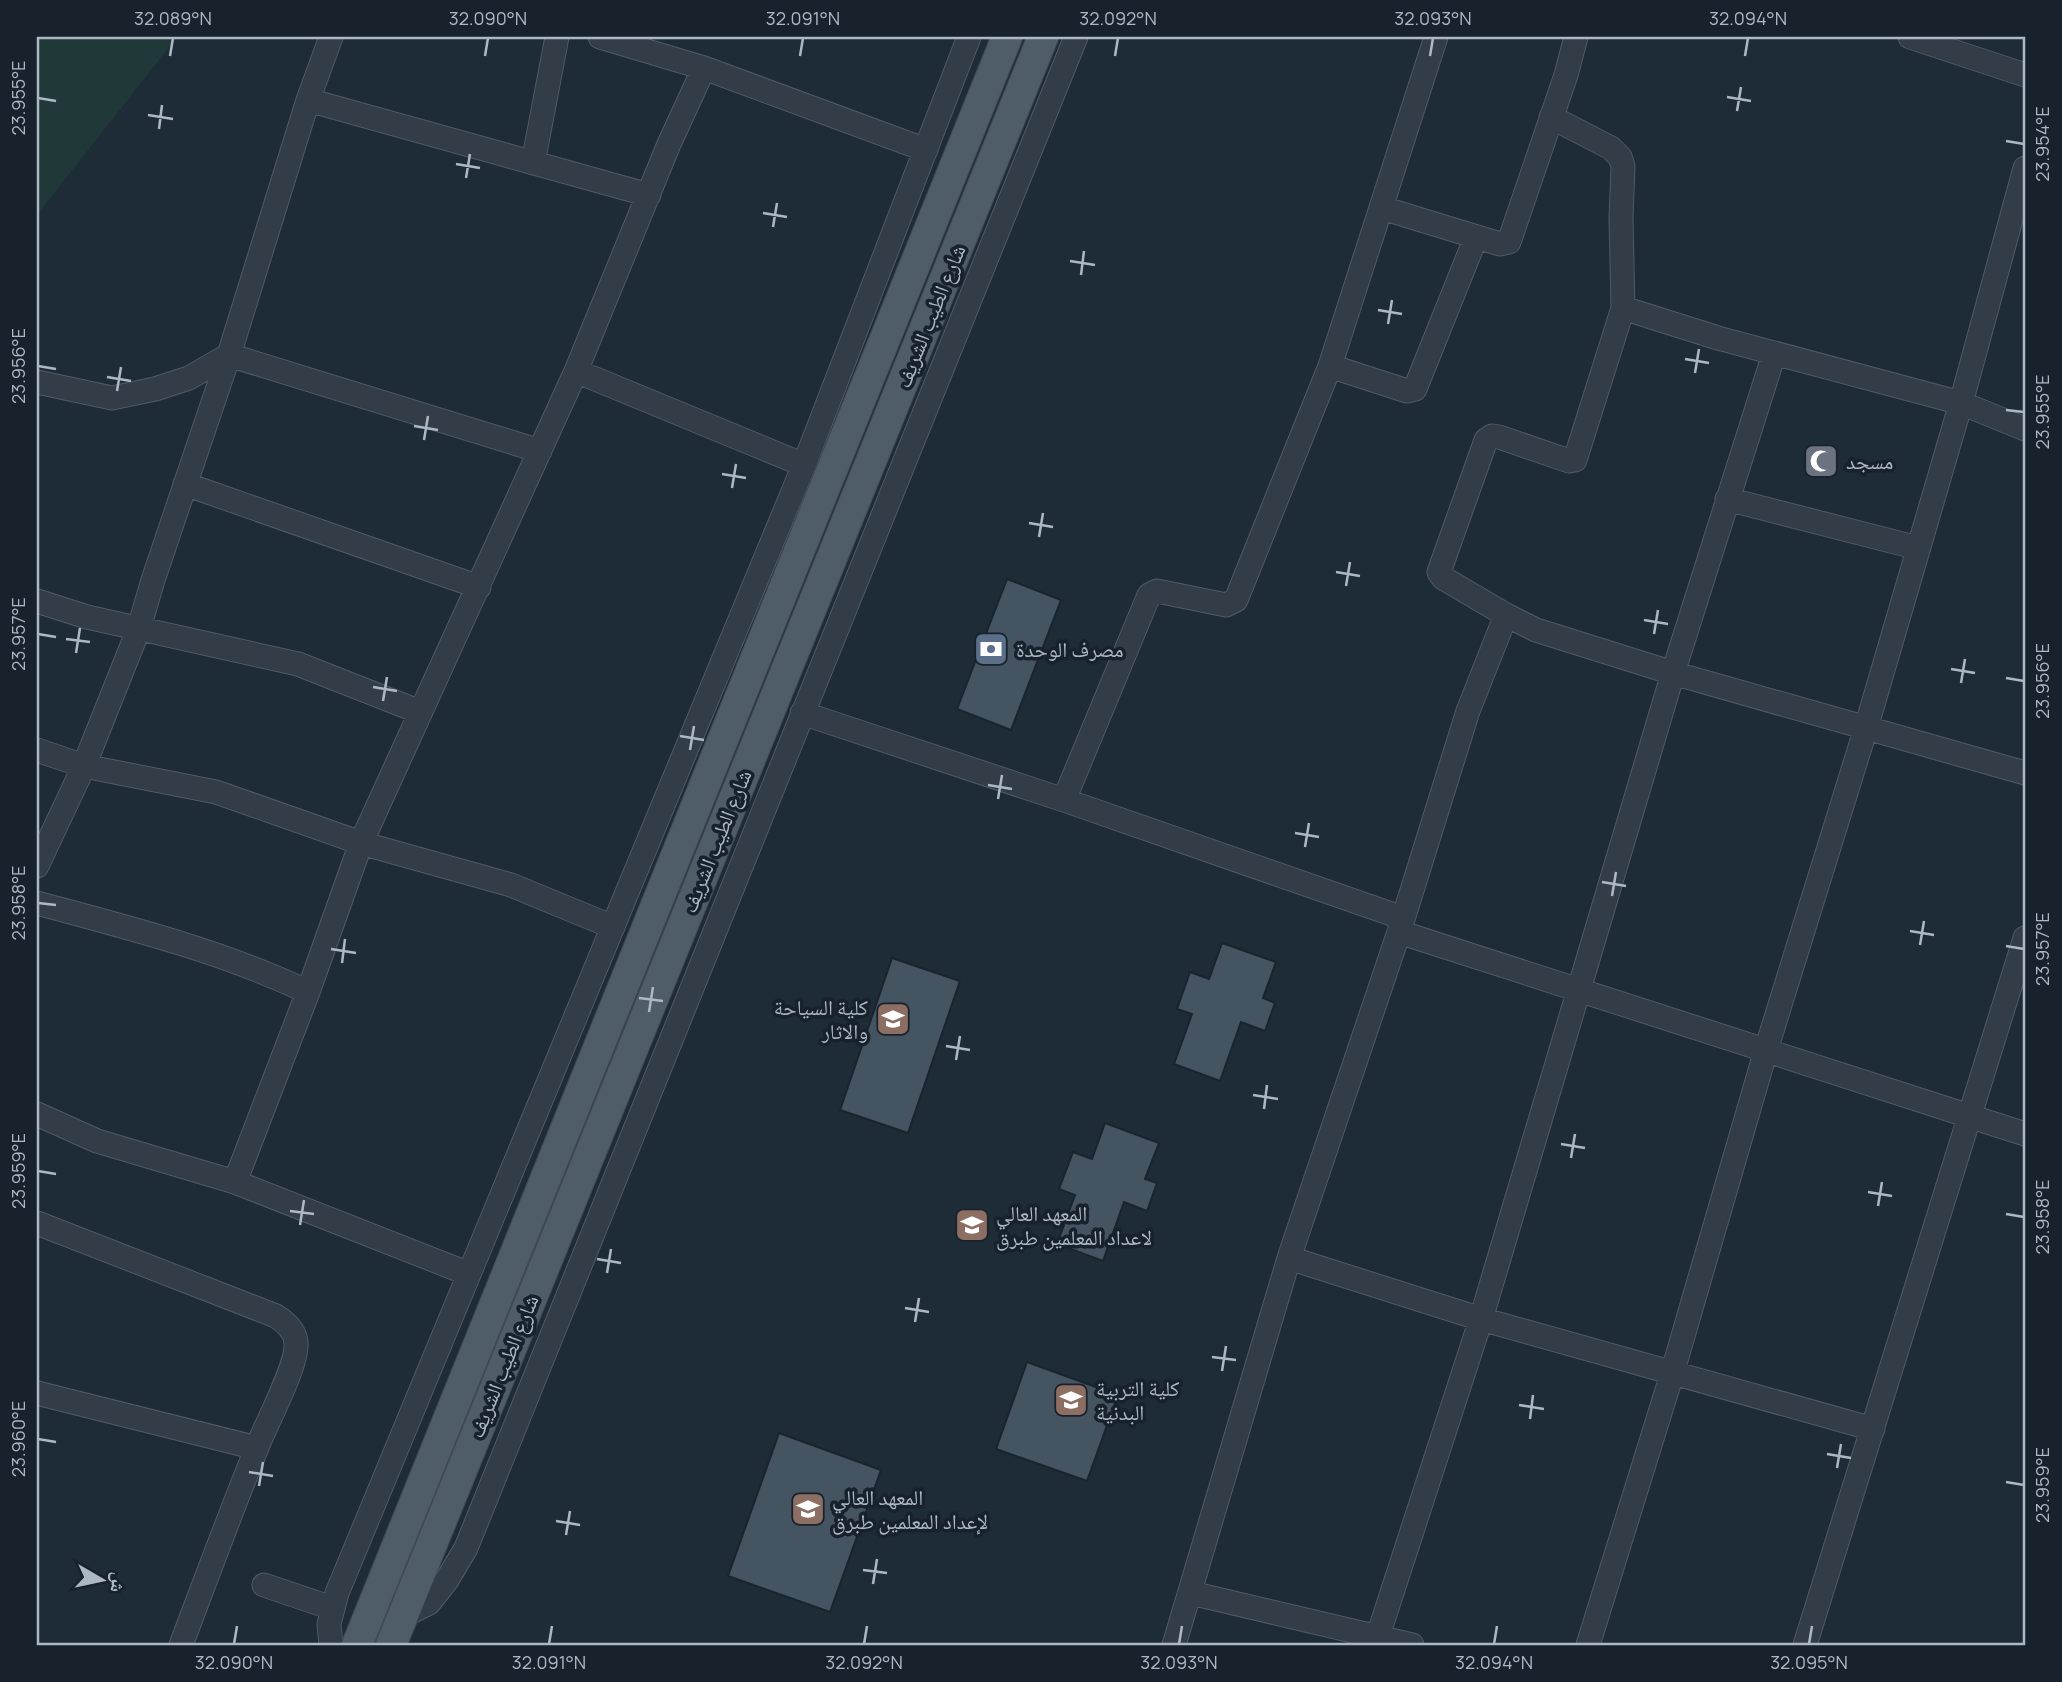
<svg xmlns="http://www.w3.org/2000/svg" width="2062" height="1682" viewBox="0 0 2062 1682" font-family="Manrope,'Noto Naskh Arabic',sans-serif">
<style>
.green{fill:#203838}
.building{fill:#445461;stroke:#1a242e;stroke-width:2}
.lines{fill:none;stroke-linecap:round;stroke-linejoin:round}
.minor-casing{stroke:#4f5b66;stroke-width:25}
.major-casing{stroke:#3e4954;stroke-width:32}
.minor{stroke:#323d47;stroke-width:23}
.major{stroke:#4f5d68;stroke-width:30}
.ticks{fill:none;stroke:#acb8c5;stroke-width:2.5}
.labels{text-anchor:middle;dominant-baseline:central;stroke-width:7;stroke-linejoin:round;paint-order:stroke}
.street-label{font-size:21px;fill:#acb8c5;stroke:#18222c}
.poi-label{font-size:21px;fill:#acb8c5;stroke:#18222c;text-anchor:start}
.neatline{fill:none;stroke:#acb8c5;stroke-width:2.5}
.ticks-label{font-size:18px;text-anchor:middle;fill:#acb8c5}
</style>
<rect width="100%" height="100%" fill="#1e2c37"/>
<path class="green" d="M37 37H177L37 215Z"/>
<path class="building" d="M1007 579 1061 600 1011 730 957 709Z
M1222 943 1276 962 1263 998 1275 1003 1265 1031 1241 1022 1220 1081 1174 1064 1192 1014 1177 1009 1190 972 1209 979Z
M892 958 960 981 908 1133 840 1110Z
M1105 1123 1159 1143 1145 1179 1157 1183 1147 1211 1124 1202 1103 1261 1057 1244 1075 1195 1059 1189 1073 1152 1092 1159Z
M1027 1362 1118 1395 1087 1481 996 1449Z
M779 1433 881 1470 830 1612 728 1576Z"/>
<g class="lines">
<g class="minor-casing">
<path id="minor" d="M1910 37 2025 75
M704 68 926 150
M308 100 649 195
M1551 117 1611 148 1620 157 1623 166 1621 218 1623 308 1718 338 1961 403 2025 429
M533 163 557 37
M1382 208 1500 244 1509 242 1566 75 1576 37
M1330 366 1407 391 1415 389 1476 237
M576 371 804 465
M37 382 112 398 155 389 189 378 229 355 540 451
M185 484 479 587
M1727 499 1918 548
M37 601 87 617 298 664 420 712
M1506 615 1443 578 1439 572 1486 440 1492 436 1499 437 1569 461 1575 460 1623 308
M802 713 1064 800 1403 918
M37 750 84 766 216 792 361 843 511 885 613 927
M1064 800 1149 595 1157 591 1226 605 1236 600 1330 366 1436 37
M37 866 84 766 139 628 153 580 229 355 308 100 331 37
M37 903C129 928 222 951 308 992
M1399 932 2025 1134
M37 1114 97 1141 235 1182
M37 1223 276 1316C287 1323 297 1332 296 1346 296 1368 267 1422 258 1445 231 1511 206 1579 181 1645
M1289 1258 1481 1319 1873 1429
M469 1274 235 1182 308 992 361 843 576 371 669 144 704 68 600 37
M37 1393 257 1448
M264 1585 332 1608
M1191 1593 1412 1645
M403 1616 429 1603 447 1580 466 1548 1076 37
M331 1645 329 1624 337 1593 804 465 969 37
M1174 1645 1289 1258 1399 932 1468 711 1506 615 1536 630 1673 673 2025 773
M1375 1645 1481 1319 1673 673 1774 354
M1588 1645 1672 1374 1766 1050 1866 728 1961 403 2025 168
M1805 1645 2025 938"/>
</g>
<g class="major-casing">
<path id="major" d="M357 1645 1007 37
M391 1645 1043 37"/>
</g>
<use href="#minor" class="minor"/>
<use href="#major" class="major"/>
</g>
<path class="ticks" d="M170 56 173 38M485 56 488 38M800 56 803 38M1115 56 1118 38M1430 56 1433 38M1745 56 1748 38M1727 97 1751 101M38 98 56 101M1737 111 1741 87M148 115 173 119M159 129 162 105M2006 141 2024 144M456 164 480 168M466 178 470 154M763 213 787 217M773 227 777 203M1070 261 1095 265M1081 275 1084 251M1378 310 1402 314M1388 324 1392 300M1685 359 1709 363M38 366 56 369M1695 373 1699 349M107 377 131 381M117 391 121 367M2006 410 2024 412M414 426 438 430M424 440 428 416M722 474 746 478M732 488 736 464M1029 523 1053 527M1039 537 1043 513M1336 572 1360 576M1346 586 1350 562M1644 620 1668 624M38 634 56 637M1654 634 1658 610M66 639 90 642M76 653 80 628M1951 669 1975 673M2006 678 2024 681M1961 683 1965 659M373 687 397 691M383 701 387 677M680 736 704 740M690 750 694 726M988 785 1012 789M998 799 1002 775M1295 833 1319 837M1305 847 1309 823M1602 882 1626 886M1612 896 1616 872M38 903 56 905M1910 931 1934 935M1920 945 1924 921M2006 946 2024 949M331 949 356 953M342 963 345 939M639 998 663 1001M649 1012 653 987M946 1046 970 1050M956 1060 960 1036M1253 1095 1278 1099M1264 1109 1267 1085M1561 1144 1585 1148M1571 1158 1575 1134M38 1171 56 1174M1868 1192 1892 1196M1878 1206 1882 1182M290 1211 314 1214M2006 1214 2024 1217M300 1225 304 1200M597 1259 621 1263M607 1273 611 1249M905 1308 929 1312M915 1322 919 1298M1212 1357 1236 1360M1222 1371 1226 1346M1519 1405 1544 1409M1530 1419 1533 1395M38 1439 56 1442M1827 1454 1851 1458M1837 1468 1841 1444M249 1472 273 1476M2006 1482 2024 1485M259 1486 263 1462M556 1521 580 1525M566 1535 570 1511M863 1570 887 1573M873 1584 877 1559M234 1644 237 1626M549 1644 552 1626M864 1644 867 1626M1179 1644 1182 1626M1494 1644 1497 1626M1809 1644 1812 1626"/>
<defs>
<g id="mosque-square" transform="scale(1.75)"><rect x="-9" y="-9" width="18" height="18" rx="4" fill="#6b7280" stroke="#18222c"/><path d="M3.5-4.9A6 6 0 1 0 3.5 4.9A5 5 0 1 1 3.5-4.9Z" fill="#fff"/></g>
<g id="bank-square" transform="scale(1.75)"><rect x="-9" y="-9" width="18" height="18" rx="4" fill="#5c6f8a" stroke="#18222c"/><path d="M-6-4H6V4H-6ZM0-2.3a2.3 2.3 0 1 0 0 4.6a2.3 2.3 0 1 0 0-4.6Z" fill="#fff"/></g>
<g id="university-square" transform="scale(1.75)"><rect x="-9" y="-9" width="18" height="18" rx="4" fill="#8d6e63" stroke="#18222c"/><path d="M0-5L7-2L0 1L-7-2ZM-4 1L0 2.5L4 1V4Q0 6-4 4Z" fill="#fff"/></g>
</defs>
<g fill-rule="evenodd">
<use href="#mosque-square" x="1821" y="461"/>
<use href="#bank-square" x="991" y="649"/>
<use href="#university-square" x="893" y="1019"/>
<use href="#university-square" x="972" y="1225"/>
<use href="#university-square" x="1071" y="1400"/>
<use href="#university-square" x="808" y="1509"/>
</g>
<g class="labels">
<g class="street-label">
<text transform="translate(930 316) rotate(-68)">شارع الطيب الشريف</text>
<text transform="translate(716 841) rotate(-68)">شارع الطيب الشريف</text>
<text transform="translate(503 1366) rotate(-68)">شارع الطيب الشريف</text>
</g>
<g class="poi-label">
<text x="1846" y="461">مسجد</text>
<text x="1016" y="649">مصرف الوحدة</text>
<text x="868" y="1007" text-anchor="end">كلية السياحة<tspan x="868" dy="24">والاثار</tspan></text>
<text x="996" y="1213">المعهد العالي<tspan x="996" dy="24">لاعداد المعلمين طبرق</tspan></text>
<text x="1096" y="1388">كلية التربية<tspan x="1096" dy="24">البدنية</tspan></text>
<text x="832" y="1497">المعهد العالي<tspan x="832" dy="24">لإعداد المعلمين طبرق</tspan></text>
</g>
</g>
<rect width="2062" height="1682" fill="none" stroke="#18222c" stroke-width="77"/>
<g transform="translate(102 1580) rotate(99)" stroke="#18222c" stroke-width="5" paint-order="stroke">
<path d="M0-5L12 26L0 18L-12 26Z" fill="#acb8c5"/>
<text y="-10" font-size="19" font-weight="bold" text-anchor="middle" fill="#acb8c5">ش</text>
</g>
<rect x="38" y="38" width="1986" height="1606" class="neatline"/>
<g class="ticks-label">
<text x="173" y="25">32.089°N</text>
<text x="488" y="25">32.090°N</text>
<text x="803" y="25">32.091°N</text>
<text x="1118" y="25">32.092°N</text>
<text x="1433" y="25">32.093°N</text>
<text x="1748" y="25">32.094°N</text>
<text transform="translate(19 98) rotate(-90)" y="6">23.955°E</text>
<text transform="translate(2043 144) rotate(-90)" y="6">23.954°E</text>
<text transform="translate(19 366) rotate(-90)" y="6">23.956°E</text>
<text transform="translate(2043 412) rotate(-90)" y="6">23.955°E</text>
<text transform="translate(19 634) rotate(-90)" y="6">23.957°E</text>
<text transform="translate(2043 681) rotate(-90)" y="6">23.956°E</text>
<text transform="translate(19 903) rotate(-90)" y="6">23.958°E</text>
<text transform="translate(2043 949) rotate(-90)" y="6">23.957°E</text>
<text transform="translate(19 1171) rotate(-90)" y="6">23.959°E</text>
<text transform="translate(2043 1217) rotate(-90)" y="6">23.958°E</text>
<text transform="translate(19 1439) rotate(-90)" y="6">23.960°E</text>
<text transform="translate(2043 1485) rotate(-90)" y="6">23.959°E</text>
<text x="234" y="1669">32.090°N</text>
<text x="549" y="1669">32.091°N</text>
<text x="864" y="1669">32.092°N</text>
<text x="1179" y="1669">32.093°N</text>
<text x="1494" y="1669">32.094°N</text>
<text x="1809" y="1669">32.095°N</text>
</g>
</svg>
